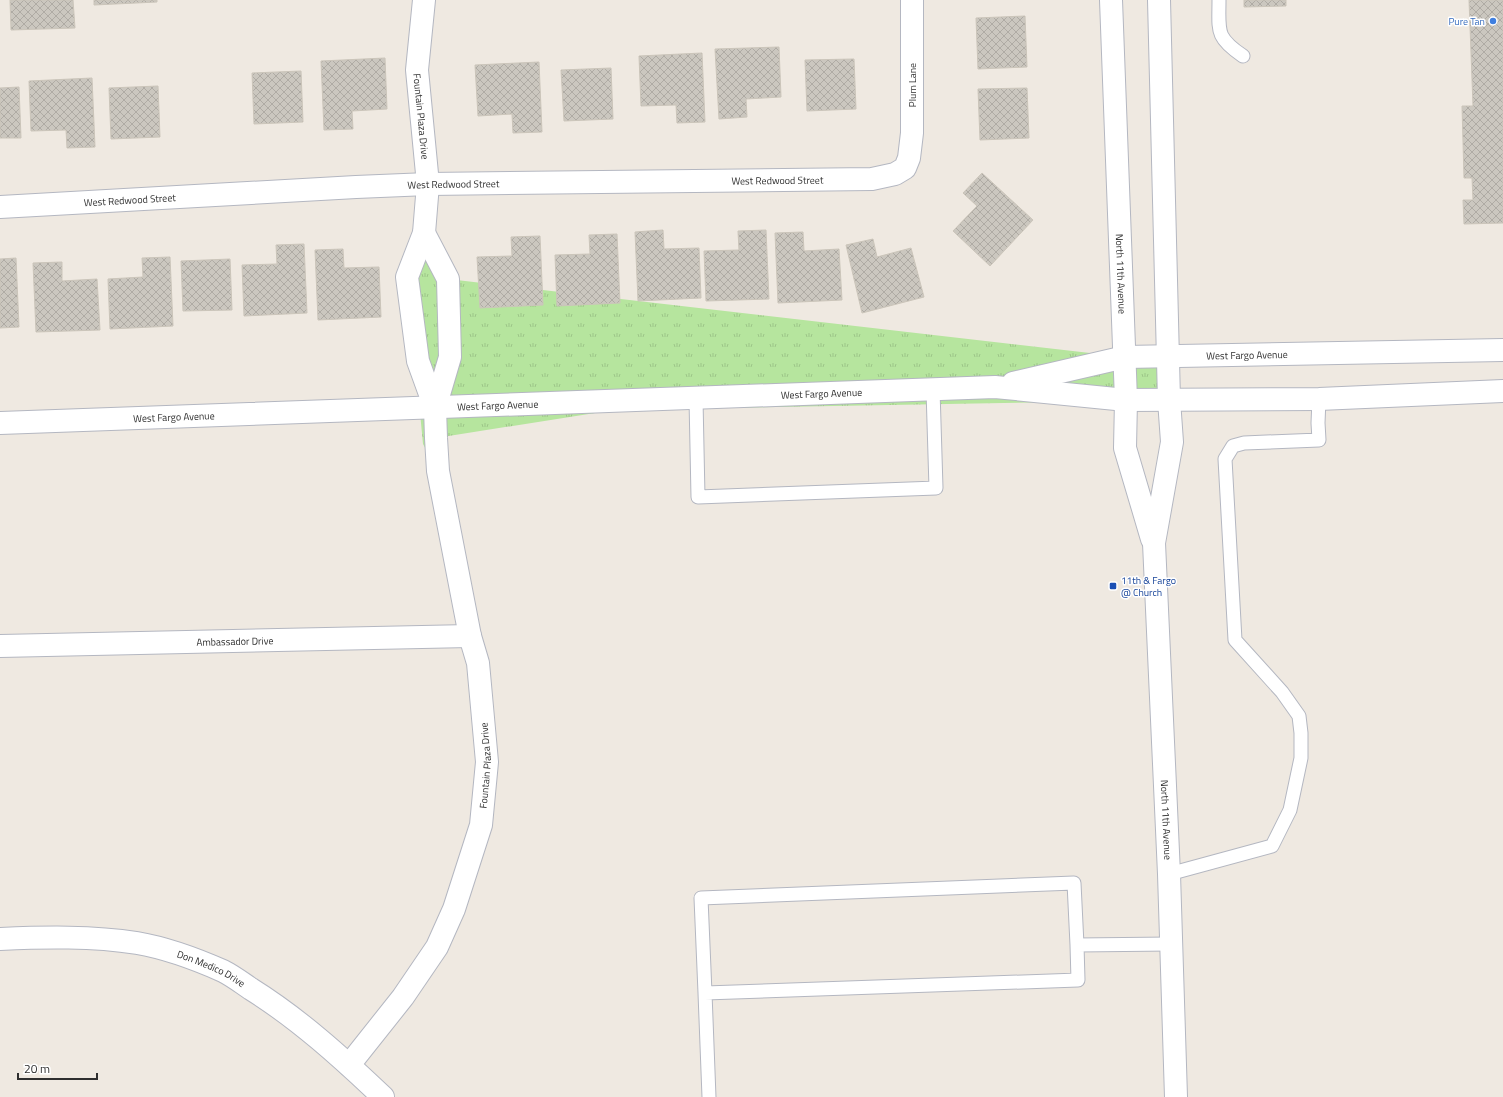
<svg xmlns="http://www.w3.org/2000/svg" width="1503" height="1097" viewBox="0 0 1503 1097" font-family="'Titillium Web',sans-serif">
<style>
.grass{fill:url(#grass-tufts)}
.building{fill:url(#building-cross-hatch);stroke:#cbc5ba}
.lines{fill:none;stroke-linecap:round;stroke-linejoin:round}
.service-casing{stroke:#b4b7c1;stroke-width:15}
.minor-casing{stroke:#b4b7c1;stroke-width:24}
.secondary-casing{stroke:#b4b7c1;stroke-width:24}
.service{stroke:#fff;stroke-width:13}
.minor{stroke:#fff;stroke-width:22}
.secondary{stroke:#fff;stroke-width:22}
.shop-dot{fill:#3f7fe0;stroke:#fff;stroke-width:1.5}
.transit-dot{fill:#1a4fb4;stroke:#fff;stroke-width:1.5}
.labels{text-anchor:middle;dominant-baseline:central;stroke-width:3;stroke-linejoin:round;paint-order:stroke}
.shop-label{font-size:10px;fill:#366cbe;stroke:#fff;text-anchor:end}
.street-label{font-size:10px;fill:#2e2e2e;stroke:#fff}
.transit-label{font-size:10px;fill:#164399;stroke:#fff;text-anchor:start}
</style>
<defs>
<pattern id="grass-tufts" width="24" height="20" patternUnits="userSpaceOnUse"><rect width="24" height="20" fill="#b6e59e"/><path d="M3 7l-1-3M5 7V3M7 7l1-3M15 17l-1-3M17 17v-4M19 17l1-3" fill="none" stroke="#9dc588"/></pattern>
<pattern id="building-cross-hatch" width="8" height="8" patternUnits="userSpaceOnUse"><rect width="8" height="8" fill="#cbc7bf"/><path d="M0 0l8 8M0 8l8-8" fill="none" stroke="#afaba4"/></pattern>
</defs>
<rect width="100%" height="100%" fill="#efe9e1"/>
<path class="grass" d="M424 233 448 279 1125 357 1169 356V400L614 410 436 438 438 471 423 444 407 277Z"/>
<path class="building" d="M10 0H73L75 28 11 30Z
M94 0H157V2L94 5Z
M1244 0H1286V6L1244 7Z
M1469 0H1503V223L1464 224 1463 200H1473L1472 178H1464L1462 106H1473Z
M1025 16 1027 67 978 69 976 18Z
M779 47 781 97 746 99 747 117 719 119 715 49Z
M702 53 705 122 677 123 676 105 641 106 639 56Z
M385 58 387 109 352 111 353 129 324 130 321 61Z
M854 59 856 109 807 111 805 60Z
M539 62 542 132 513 133 512 114 478 116 475 65Z
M611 68 613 119 564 121 561 70Z
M301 71 303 122 254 124 252 73Z
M92 78 95 147 67 148 66 130 31 131 29 81Z
M158 86 160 137 111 139 109 88Z
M19 87 21 138H0V88Z
M1027 88 1029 138 980 140 978 89Z
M982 173 1033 220 990 266 953 231 977 206 963 193Z
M663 230 664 249 699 248 701 298 638 301 635 232Z
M766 230 769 299 706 301 704 251 739 250 738 231Z
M803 232 804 251 839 249 842 300 778 303 775 233Z
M617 234 620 303 557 306 555 255 590 254 589 235Z
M540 236 543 305 480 308 477 257 512 256 511 237Z
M873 239 877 257 911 248 924 297 862 313 846 245Z
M304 244 307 313 244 316 242 265 277 264 276 245Z
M343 249 344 268 379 267 381 317 318 320 315 250Z
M170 257 173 326 110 329 108 279 143 277 142 258Z
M16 258 19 327 0 328V259Z
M230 259 232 310 183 311 181 261Z
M62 262V281L97 279 100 330 36 332 33 263Z"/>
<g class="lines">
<g class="service-casing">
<path id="service" d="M1219 0C1219 31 1215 37 1243 56
M696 399 698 497 936 488 933 390
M1169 874 1272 846 1290 810 1301 758V733L1299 716 1282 692 1235 640 1225 459 1233 446 1244 443 1319 440 1318 423 1319 399
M1077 945 1078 980 705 993 701 898 1074 883 1077 945 1171 944
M705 993 709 1097"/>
</g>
<g class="minor-casing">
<g id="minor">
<path id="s1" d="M424 0 417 70 428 184 424 233 407 277 418 361 435 408"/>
<path id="s2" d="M0 207 356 187 428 184 872 179 895 174 905 168 909 158 912 133V0"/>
<path id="s3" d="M0 646 470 636"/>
<path id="s4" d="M0 939C45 937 92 936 137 943 166 948 196 959 223 971 233 976 242 983 251 989 299 1019 342 1058 383 1097"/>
<path id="s5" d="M349 1065 403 997 437 947 454 909 481 825 487 762 478 663 470 636 438 471 436 438 435 408 450 357 448 279 424 233"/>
</g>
</g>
<g class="secondary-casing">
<g id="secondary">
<path id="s6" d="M1111 0 1126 400 1125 448 1152 539"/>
<path id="s7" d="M1159 0 1169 400 1172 442 1154 543 1169 874 1176 1097"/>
<path id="s8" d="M1013 383 1125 357 1503 350"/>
<path id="s9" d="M0 423 995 387 1126 400 1319 399 1503 391"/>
</g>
</g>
<use href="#service" class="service"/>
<use href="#minor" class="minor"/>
<use href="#secondary" class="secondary"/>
</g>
<circle class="shop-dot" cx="1493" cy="21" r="4"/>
<rect class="transit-dot" x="1109" y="582" width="8" height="8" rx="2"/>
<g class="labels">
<g class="shop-label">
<text x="1485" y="21">Pure Tan</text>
</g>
<g class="street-label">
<text transform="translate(912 85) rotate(-90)">Plum Lane</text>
<text stroke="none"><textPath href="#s1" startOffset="117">Fountain Plaza Drive</textPath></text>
<text stroke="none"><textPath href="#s2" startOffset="778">West Redwood Street</textPath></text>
<text stroke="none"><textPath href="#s2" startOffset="454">West Redwood Street</textPath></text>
<text stroke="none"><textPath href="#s2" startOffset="130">West Redwood Street</textPath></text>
<text stroke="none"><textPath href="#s6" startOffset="274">North 11th Avenue</textPath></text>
<text stroke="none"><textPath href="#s8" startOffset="237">West Fargo Avenue</textPath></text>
<text stroke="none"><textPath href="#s9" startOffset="822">West Fargo Avenue</textPath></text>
<text stroke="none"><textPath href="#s9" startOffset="498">West Fargo Avenue</textPath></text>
<text stroke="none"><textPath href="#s9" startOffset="174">West Fargo Avenue</textPath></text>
<text stroke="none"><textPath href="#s3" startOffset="235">Ambassador Drive</textPath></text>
<text stroke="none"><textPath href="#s5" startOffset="337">Fountain Plaza Drive</textPath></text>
<text stroke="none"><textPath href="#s7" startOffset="822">North 11th Avenue</textPath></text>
<text stroke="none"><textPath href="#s4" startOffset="216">Don Medico Drive</textPath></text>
</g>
<g class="transit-label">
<text x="1121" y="580">11th &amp; Fargo<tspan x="1121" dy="12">@ Church</tspan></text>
</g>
</g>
<path d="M18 1073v6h79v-6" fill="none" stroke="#2e2e2e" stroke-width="2"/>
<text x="24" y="1073" font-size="12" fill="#2e2e2e" stroke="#ffffff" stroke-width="3" paint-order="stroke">20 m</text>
</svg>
